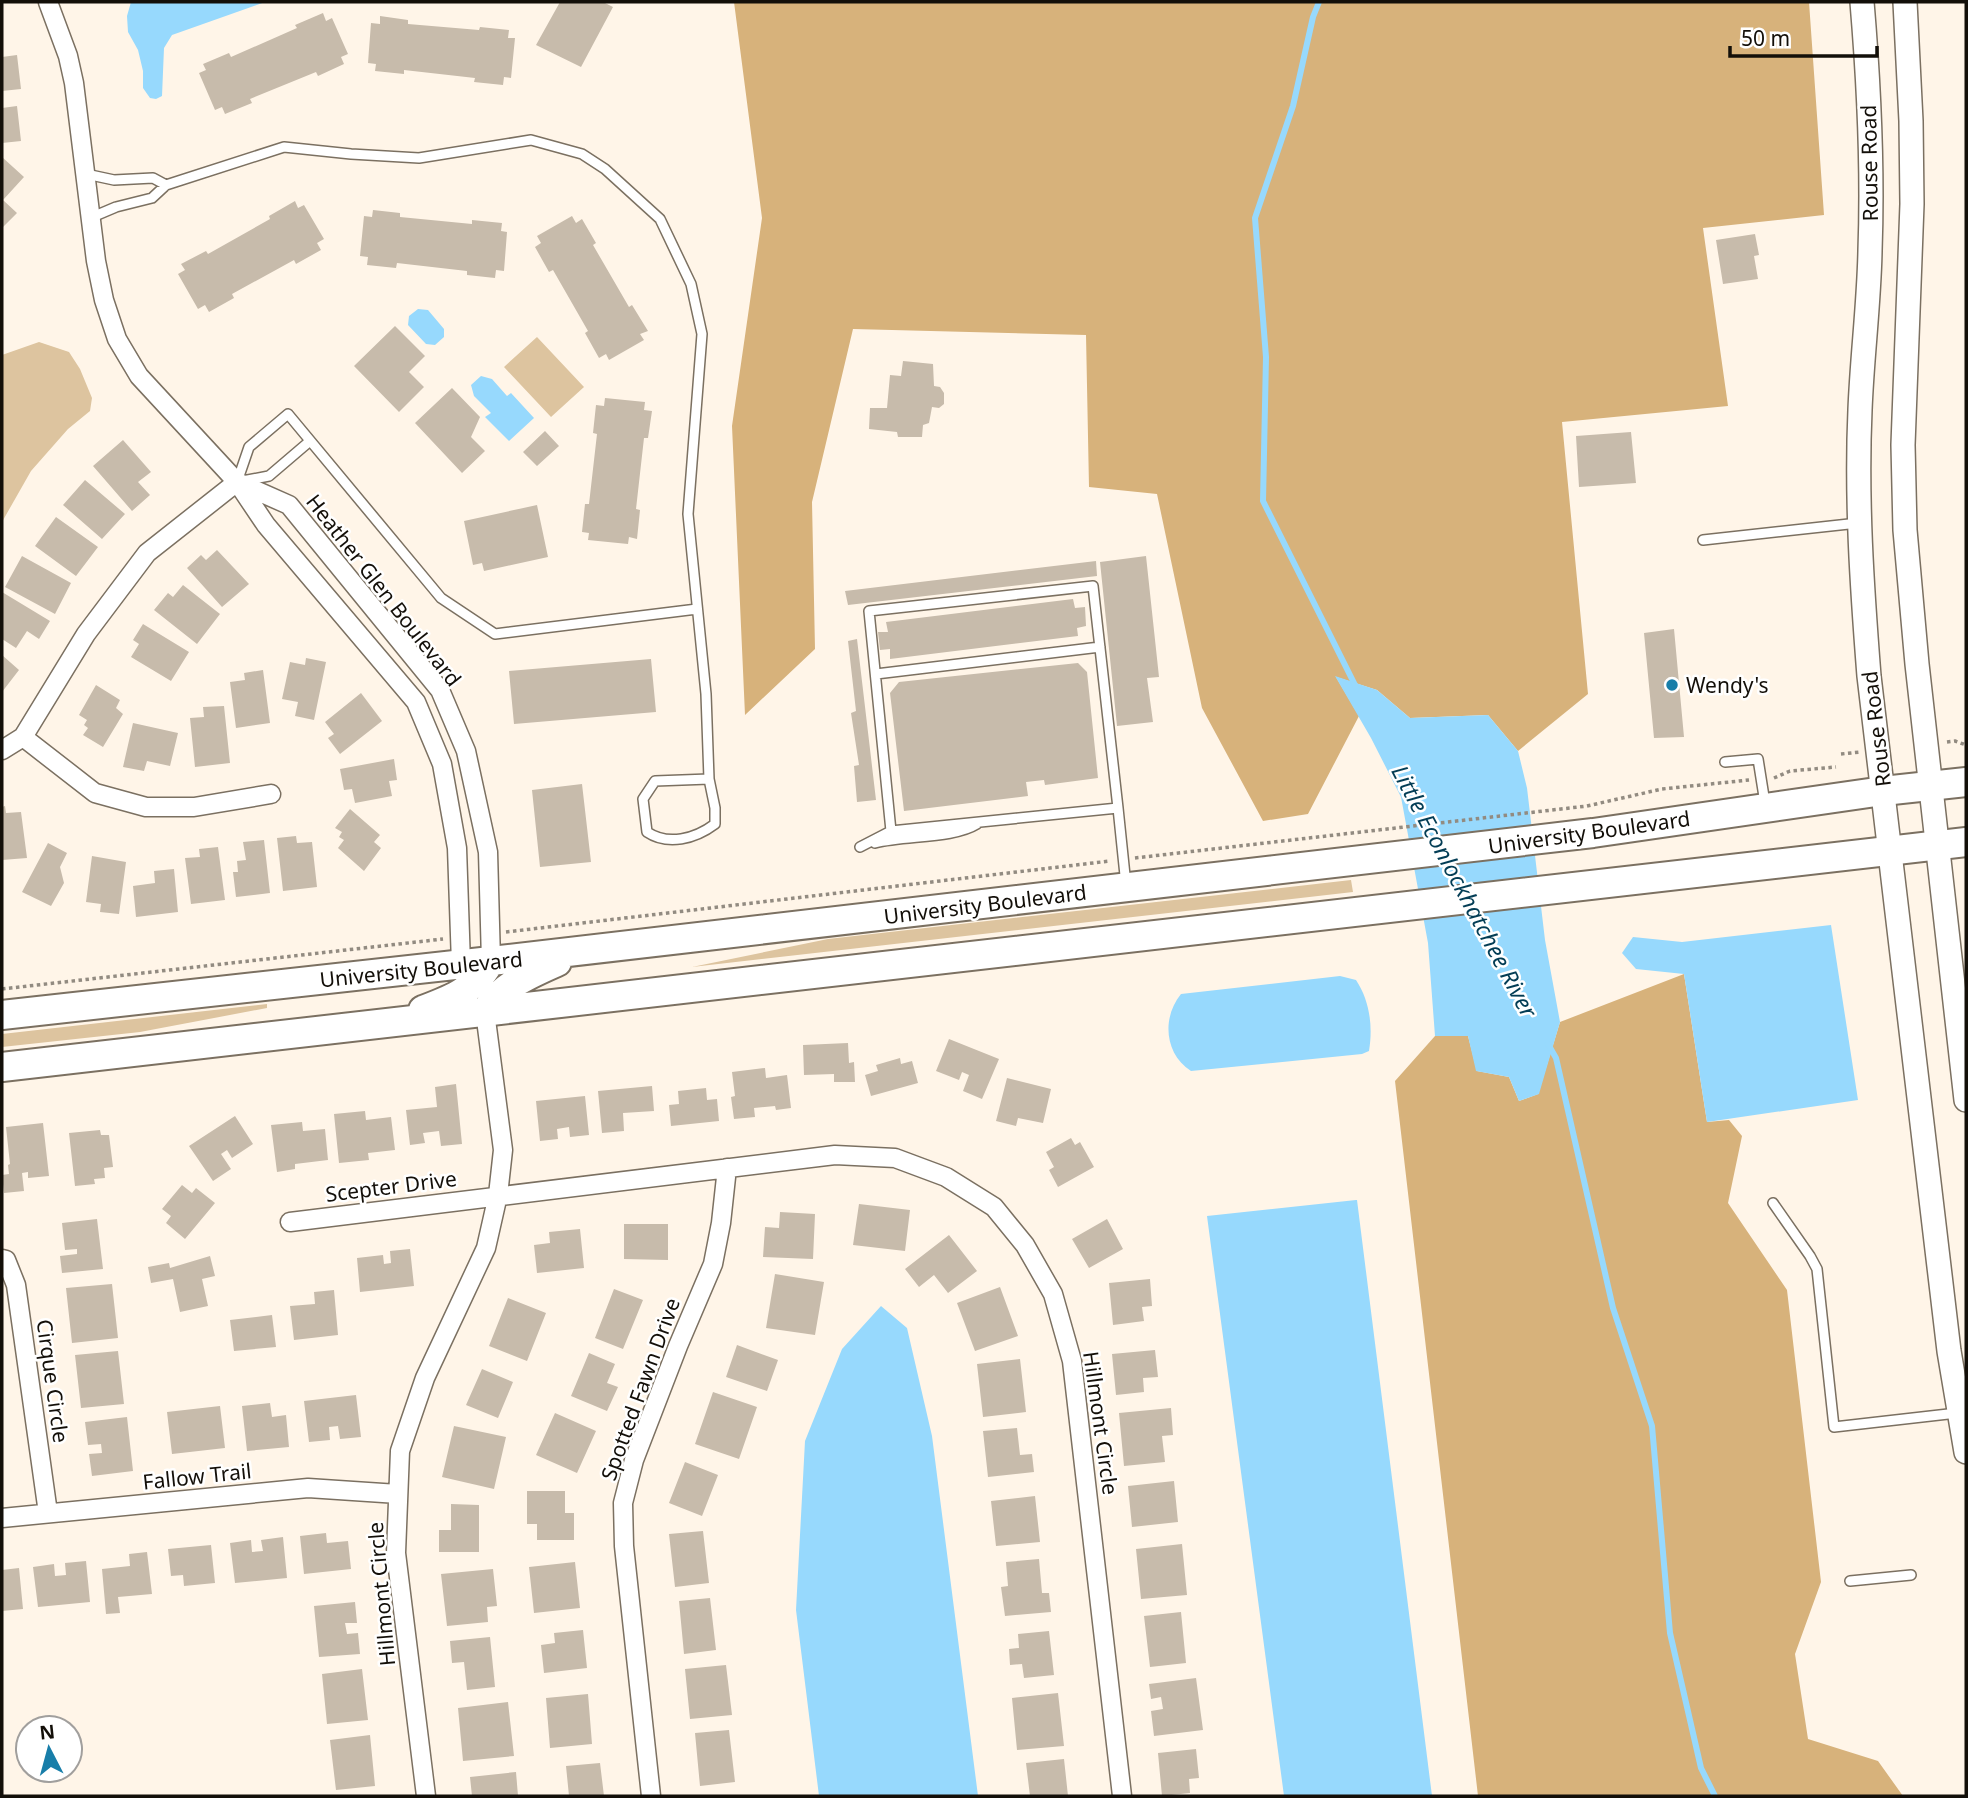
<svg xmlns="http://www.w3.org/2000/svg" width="1968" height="1798" viewBox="0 0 1968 1798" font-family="'Noto Sans',sans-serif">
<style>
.green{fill:#ddc49f}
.forest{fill:#d7b27b}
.water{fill:#97d9fd}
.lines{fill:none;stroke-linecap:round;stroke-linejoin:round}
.stream{stroke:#97d9fd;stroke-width:6}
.building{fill:#c7bbab}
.service-casing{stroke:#7b7061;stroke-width:12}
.minor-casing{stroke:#7b7061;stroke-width:21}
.tertiary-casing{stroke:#7b7061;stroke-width:26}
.primary-casing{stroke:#7b7061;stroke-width:32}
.path{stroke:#928b81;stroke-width:3.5;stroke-dasharray:3.5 3.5;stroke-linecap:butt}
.service{stroke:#fff;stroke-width:9}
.minor{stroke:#fff;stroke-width:18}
.tertiary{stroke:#fff;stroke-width:23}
.primary{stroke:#fff;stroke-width:28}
.poi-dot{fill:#187ea9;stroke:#fff;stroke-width:2.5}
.labels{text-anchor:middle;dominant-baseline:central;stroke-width:5;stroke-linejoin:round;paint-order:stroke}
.street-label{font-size:21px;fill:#130f09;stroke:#fff}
.poi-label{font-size:21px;fill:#130f09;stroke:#fff;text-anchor:start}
.water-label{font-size:23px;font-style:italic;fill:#033d55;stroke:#fff}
</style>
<rect width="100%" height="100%" fill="#fff5e8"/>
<path class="green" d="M537 337 584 387 551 417 504 367Z
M39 342 69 352 80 369 92 398 90 411 68 429 31 471 2 522V355Z
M1351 880 1353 892 692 967 828 939Z
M267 1004V1008L140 1032 2 1047V1034Z"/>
<path class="forest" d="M734 2H1809L1824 215 1703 228 1728 406 1562 422 1588 694 1518 751 1488 715 1410 718 1377 690 1336 677 1359 716 1308 814 1263 821 1202 708 1157 494 1089 487 1086 335 853 329 812 502 815 649 745 715 732 426 762 218Z
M1684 974 1707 1122 1729 1120 1742 1136 1728 1203 1787 1290 1821 1582 1795 1654 1808 1739 1878 1761 1903 1796H1478L1395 1081 1435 1036H1468L1477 1071 1509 1077 1519 1101 1538 1094 1560 1022Z"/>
<path class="water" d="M131 2H265L172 35 164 48 162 96 156 99 150 98 143 88V71L138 50 128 32 127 16Z
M418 309 428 310 444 329V337L435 345 426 344 408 325 409 316Z
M481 376 492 379 507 396 511 393 534 418 509 441 485 417 491 413 474 396 471 385Z
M1335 676 1377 690 1410 718 1488 715 1518 751 1527 788 1545 940 1560 1022 1539 1094 1519 1101 1509 1077 1476 1071 1468 1036H1435L1428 943 1401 797 1371 738Z
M1831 925 1858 1100 1707 1122 1684 974 1636 969 1622 953 1633 937 1682 942Z
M1340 976 1356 980C1370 1001 1373 1027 1369 1051L1362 1054 1191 1071C1164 1054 1162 1017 1181 994Z
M1356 1200H1357L1432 1796H1284L1207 1216Z
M881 1306 907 1328 932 1436 978 1796H819L796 1610 805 1441 842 1349Z"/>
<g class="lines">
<path class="stream" d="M1319 2 1313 17 1293 106 1255 218 1266 357 1263 501 1357 689
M1548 1044 1556 1058 1613 1308 1652 1426 1670 1633 1701 1768 1715 1796"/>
</g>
<path class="building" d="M560 2H603L613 7 581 67 536 45Z
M323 13 326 21 332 18 348 54 341 57 344 64 318 76 316 72 250 99 252 103 225 114 222 107 215 110 199 73 206 70 203 64 229 53 231 57 297 28 295 25Z
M380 16 408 20V24L479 30 480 27 509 30 508 38H515L511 78 504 77 503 85 474 82 475 78 404 70V74L375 71 376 64 368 63 371 23 380 24Z
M17 55 21 89 2 91V57Z
M17 106 21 141 2 143V108Z
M2 157 24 177 3 200 17 213 2 228Z
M295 201 298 208 304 205 324 239 317 243 321 250 296 264 294 260 232 294 234 298 209 312 205 305 198 309 178 274 185 270 181 264 206 251 208 254 270 219 269 216Z
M373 210 400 213V217L472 224V220L502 223 501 231 507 232 504 271 496 270 495 278 467 275V271L397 263 396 268 367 265 368 257 360 256 364 216 372 217Z
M572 216 576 223 582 219 596 243 593 245 629 307 632 305 648 331 640 334 644 340 609 360 606 354 599 358 585 333 588 331 553 270 549 272 535 247 541 243 537 236Z
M1755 234 1759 255 1754 256 1758 279 1723 284 1716 240Z
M395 326 425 356 409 372 424 387 399 412 354 366Z
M903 361 933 364 934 386 940 387 944 393V404L939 408 932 407 929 423 923 425 922 437H898L897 432 869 429 870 408H887L890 375 901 376Z
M452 388 480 417 471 437 485 451 462 473 415 423Z
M605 398 645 402 644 410 652 411 648 438H644L636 509 640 510 637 539 629 537 628 544 588 540 589 533 582 532 585 504H589L597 434 593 433 596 405 604 406Z
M545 431 559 446 537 466 523 452Z
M1631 432 1636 483 1579 487 1576 436Z
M123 440 151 472 138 482 150 495 132 511 93 466Z
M85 480 125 514 102 539 63 505Z
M537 505 548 557 484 571 482 563 473 565 464 521Z
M56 517 98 547 76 576 35 546Z
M217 550 249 584 222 607 187 568 201 555 206 560Z
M22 556 71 583 55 614 5 587Z
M1146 556 1159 677 1147 678 1153 722 1117 726 1100 562Z
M1096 561 1097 576 848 605 845 591Z
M183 585 220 614 197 644 154 610 168 593 173 597Z
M2 592 50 621 39 639 27 631 16 648 2 639Z
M1073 599 1075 608 1085 607 1086 626 1077 628 1078 636 890 659V649L880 650 878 632H888L886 622Z
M143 624 189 652 171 681 131 657 139 644 133 640Z
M1674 629 1684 737 1654 738 1644 633Z
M857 639 876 800 857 802 854 766 859 765 851 713 856 711 848 641Z
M2 655 19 670 2 692Z
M306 658 326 662 314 720 295 716 298 702 282 699 290 662 305 665Z
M651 659 656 712 514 724 509 671Z
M1078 663 1087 672 1098 778 1045 785 1044 780 1026 782 1028 796 904 811 890 693 899 682Z
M263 670 270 723 236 728 230 682 245 680 244 673Z
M96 685 120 700 116 708 123 714 103 747 83 735 88 728 84 725 87 720 79 715Z
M361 693 382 721 340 754 328 738 334 734 325 722Z
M224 706 230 763 195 767 190 718 204 717 203 707Z
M133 723 178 733 170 766 147 761 144 771 123 767Z
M394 759 397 780 389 781 392 796 355 803 352 789 344 790 340 769Z
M582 784 591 862 540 867 532 790Z
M5 806 6 813 21 812 27 858 2 860V807Z
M350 809 380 835 374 842 381 848 364 871 338 848 344 840 339 837 342 832 335 828Z
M296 836 297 843 312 842 317 887 283 891 277 838Z
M264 840 270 893 236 897 233 872H238L237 861 246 860 243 842Z
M48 843 67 853 60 867 64 883 51 906 22 892Z
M218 847 225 900 191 904 185 858 200 857 199 849Z
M92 856 126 862 119 914 100 912 101 904 86 902Z
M174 869 178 912 136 917 133 886 155 883 154 871Z
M949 1039 999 1059 982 1099 963 1091 969 1075 962 1072 959 1080 936 1071Z
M848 1043 849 1063 854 1062 855 1082H834V1074L804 1075 803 1045Z
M900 1058 901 1064 912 1061 918 1083 871 1096 865 1075 878 1071 876 1065Z
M765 1068 766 1078 787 1075 791 1108 776 1110 775 1106 754 1108 755 1117 734 1119 731 1097 735 1096 732 1072Z
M1007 1078 1051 1089 1043 1123 1018 1118 1016 1126 996 1121Z
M456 1084 462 1144 441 1146 439 1131 423 1133 425 1143 410 1145 406 1110 437 1107 435 1087Z
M652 1086 654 1111 623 1113 624 1131 602 1133 598 1091Z
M706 1088 707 1100 717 1099 719 1121 671 1126 669 1105 679 1104 678 1091Z
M585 1096 589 1135 570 1137 569 1127 557 1129 558 1139 540 1141 536 1101Z
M365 1111 366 1120 391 1117 395 1150 368 1153 369 1160 339 1163 334 1114Z
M235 1116 253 1144 232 1158 227 1150 221 1154 231 1169 213 1181 189 1146Z
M302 1122 303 1131 325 1129 328 1160 295 1164V1169L277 1172 271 1125Z
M43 1123 49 1176 28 1178V1172L22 1173 24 1191 4 1193 2 1175 9 1174 8 1165 10 1164 6 1127Z
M100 1130 101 1135H109L113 1167 104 1168 105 1178 94 1179 95 1184 75 1186 69 1133Z
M1071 1138 1075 1145 1080 1142 1094 1167 1058 1187 1049 1170 1054 1167 1046 1152Z
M182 1185 192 1193 196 1188 215 1203 185 1239 166 1223 171 1216 162 1209Z
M859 1204 910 1210 905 1251 853 1245Z
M780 1212 815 1214 813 1259 763 1257 765 1227 779 1228Z
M97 1219 103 1269 62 1273 60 1256 77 1254V1249L65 1250 62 1223Z
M1107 1219 1123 1249 1089 1268 1072 1239Z
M624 1224H668V1260L624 1259Z
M580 1229 584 1268 537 1273 534 1245 550 1243 549 1232Z
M949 1235 977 1271 948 1293 934 1275 919 1287 905 1269Z
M410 1249 414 1286 360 1292 357 1258 383 1255 384 1264 391 1263 390 1251Z
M210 1256 215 1276 202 1279 208 1306 180 1312 173 1279 151 1283 148 1267 169 1263 170 1268Z
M775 1274 824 1282 815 1335 766 1328Z
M1150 1279 1152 1306 1142 1307 1144 1321 1113 1325 1109 1283Z
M112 1284 118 1338 72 1343 66 1288Z
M1000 1287 1018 1336 975 1351 957 1303Z
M614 1289 643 1300 623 1349 595 1338Z
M334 1290 338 1335 294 1340 290 1306 315 1304 314 1292Z
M508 1298 546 1313 527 1361 489 1346Z
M272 1315 276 1347 234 1351 230 1320Z
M737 1345 778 1360 767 1391 726 1377Z
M1155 1350 1158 1377 1143 1378 1144 1392 1116 1395 1112 1354Z
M118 1351 124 1404 81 1408 75 1355Z
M589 1353 615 1364 607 1383 618 1387 607 1411 571 1396Z
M1020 1359 1026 1412 983 1417 977 1364Z
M482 1369 513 1382 498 1418 466 1405Z
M713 1392 757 1407 739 1459 695 1444Z
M356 1395 361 1437 340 1439 338 1426 329 1427 330 1440 309 1442 304 1401Z
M270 1403 272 1417 286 1415 289 1447 247 1451 242 1406Z
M220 1406 225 1448 172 1454 167 1412Z
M1171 1408 1173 1435 1162 1436 1165 1462 1124 1466 1119 1413Z
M555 1413 596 1431 577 1473 536 1455Z
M127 1417 133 1471 92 1476 89 1454 102 1453 101 1444 88 1445 85 1422Z
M454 1426 506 1437 494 1489 442 1477Z
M1017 1428 1020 1455 1032 1454 1034 1472 988 1477 983 1431Z
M685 1462 718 1475 702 1516 669 1503Z
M1174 1481 1178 1522 1132 1527 1128 1486Z
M527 1491H565V1513H574V1540H537V1524H527Z
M1035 1496 1040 1542 996 1546 991 1501Z
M451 1504 479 1505V1552H439V1530H451Z
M703 1531 709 1583 675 1587 669 1534Z
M326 1533 327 1543 348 1541 351 1569 304 1574 300 1536Z
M283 1537 287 1578 235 1583 230 1543 251 1540 252 1552 263 1551 261 1540Z
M1182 1544 1187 1595 1141 1599 1136 1549Z
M211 1545 215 1583 184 1586 183 1575 171 1576 168 1549Z
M147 1552 152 1594 118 1597 120 1613 106 1614 102 1569 130 1566 129 1554Z
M1039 1559 1042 1593H1049L1051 1612 1005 1616 1001 1587 1008 1586 1006 1562Z
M86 1561 90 1602 38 1607 33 1567 54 1564 55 1576 66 1575 65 1563Z
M575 1562 580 1608 534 1613 529 1567Z
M19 1568 23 1609 2 1611V1570Z
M493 1569 497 1606 487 1607 488 1622 447 1626 441 1574Z
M710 1598 716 1650 684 1654 679 1601Z
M355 1602 357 1623H345L347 1634 358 1633 360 1654 319 1657 314 1606Z
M1181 1612 1186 1663 1150 1667 1144 1616Z
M583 1630 587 1668 544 1673 541 1645 555 1643 554 1633Z
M1049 1631 1054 1675 1024 1678 1022 1664 1010 1665 1009 1649 1019 1648 1018 1634Z
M490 1637 495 1687 467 1690 464 1662 452 1663 450 1641Z
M726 1665 732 1715 690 1719 685 1669Z
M362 1669 368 1720 327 1724 322 1674Z
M1196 1678 1203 1730 1154 1736 1151 1711 1163 1709 1161 1697 1151 1699 1149 1684Z
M1058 1693 1064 1746 1017 1750 1012 1698Z
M588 1694 592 1744 550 1748 546 1698Z
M508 1702 514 1756 463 1761 458 1708Z
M729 1730 735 1782 700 1786 695 1733Z
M370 1735 375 1786 336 1790 330 1740Z
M1196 1749 1199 1778 1189 1779 1190 1793 1162 1796 1158 1753Z
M1064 1759 1068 1796H1030L1026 1763Z
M600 1763 604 1796H569L566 1766Z
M516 1772 518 1796H472L470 1777Z"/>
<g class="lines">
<g class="service-casing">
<path id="service" d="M86 174 114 180 153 178 166 185
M90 218 116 207 152 198 166 185 284 147 351 154 419 158 531 140 582 154 605 169 660 219 691 284 702 334 688 514 706 694 709 779 715 808V824C695 839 668 846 647 832L643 799 655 781 709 779
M310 441 269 476 237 482 249 447 288 414 441 598 495 634 697 609
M1703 540 1858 523
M876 674 1100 647
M1725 762 1758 759 1765 803
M891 831 869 611 1093 586 1118 808
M875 843C905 835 953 839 977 824
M860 847 891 831 1118 808 1126 885
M1773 1203 1810 1256 1817 1269 1834 1427 1957 1413
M1850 1581 1911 1575"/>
</g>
<g class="minor-casing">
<path id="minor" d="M48 2 68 56 74 83 96 261 104 300 117 339 139 376 237 482 266 525 416 702 442 764 457 848 461 964
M237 482 289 505 440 690 466 751 488 852 491 961
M23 737 95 793 146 807H194L271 794
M2 750 23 737 86 634 147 553 237 482
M290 1222 835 1155 895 1158 946 1177 994 1207 1025 1245 1053 1294 1072 1361 1122 1796
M2 1259 6 1260 16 1285 48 1513
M2 1518 308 1488 398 1494
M426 1796 396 1553 400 1451 425 1378 486 1248 498 1195 503 1150 485 1012
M651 1796 624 1546 623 1503 634 1460 678 1346 713 1264 721 1223 727 1168"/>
</g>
<g class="tertiary-casing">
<path id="tertiary" d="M1862 2C1869 85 1873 168 1870 251 1869 304 1862 357 1860 410 1856 499 1862 587 1869 676L1949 1351 1966 1452
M1905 2 1911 121 1912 204 1903 445 1905 530 1917 664 1966 1100"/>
</g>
<g class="primary-casing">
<path id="primary" d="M423 1010C457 997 471 992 491 961
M485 1012C503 985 528 975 557 962
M2 1015 491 961 1593 833 1883 791 1966 782
M2 1067 1966 842"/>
</g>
<path class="path" d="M1947 742 1955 741 1966 745
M1841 754 1860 752
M1774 778 1790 771 1836 767
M1135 858 1587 806 1662 789 1749 780
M506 932 1110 861
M2 989 443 939"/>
<use href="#service" class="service"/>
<use href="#minor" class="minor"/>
<use href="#tertiary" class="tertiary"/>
<use href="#primary" class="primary"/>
</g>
<circle class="poi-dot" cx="1672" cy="685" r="7"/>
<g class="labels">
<g class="street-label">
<text transform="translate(1869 163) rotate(-91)">Rouse Road</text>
<text transform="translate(384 590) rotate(52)">Heather Glen Boulevard</text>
<text transform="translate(1876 729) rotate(-97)">Rouse Road</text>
<text transform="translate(1589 832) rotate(-8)">University Boulevard</text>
<text transform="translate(985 904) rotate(-7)">University Boulevard</text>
<text transform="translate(421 969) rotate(-6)">University Boulevard</text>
<text transform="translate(391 1186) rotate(-7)">Scepter Drive</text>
<text transform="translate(53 1381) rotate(82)">Cirque Circle</text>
<text transform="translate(640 1389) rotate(-70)">Spotted Fawn Drive</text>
<text transform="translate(1101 1423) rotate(82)">Hillmont Circle</text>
<text transform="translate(197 1476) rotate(-6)">Fallow Trail</text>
<text transform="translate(381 1594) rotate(-95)">Hillmont Circle</text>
</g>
<g class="poi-label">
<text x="1686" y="685">Wendy's</text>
</g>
<g class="water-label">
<text transform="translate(1465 891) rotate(62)">Little Econlockhatchee River</text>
</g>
</g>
<rect width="1968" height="1798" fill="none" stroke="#130f09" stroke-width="7"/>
<g transform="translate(49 1749) rotate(354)"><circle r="33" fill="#ffffff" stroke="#a19f9d" stroke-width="2"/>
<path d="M0-5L12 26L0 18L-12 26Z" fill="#187ea9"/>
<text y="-10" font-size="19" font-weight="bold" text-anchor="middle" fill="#130f09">N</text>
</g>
<path d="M1730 46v10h147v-10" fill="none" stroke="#130f09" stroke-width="3.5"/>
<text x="1741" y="46" font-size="21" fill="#130f09" stroke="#ffffff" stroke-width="5" paint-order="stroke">50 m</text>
</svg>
